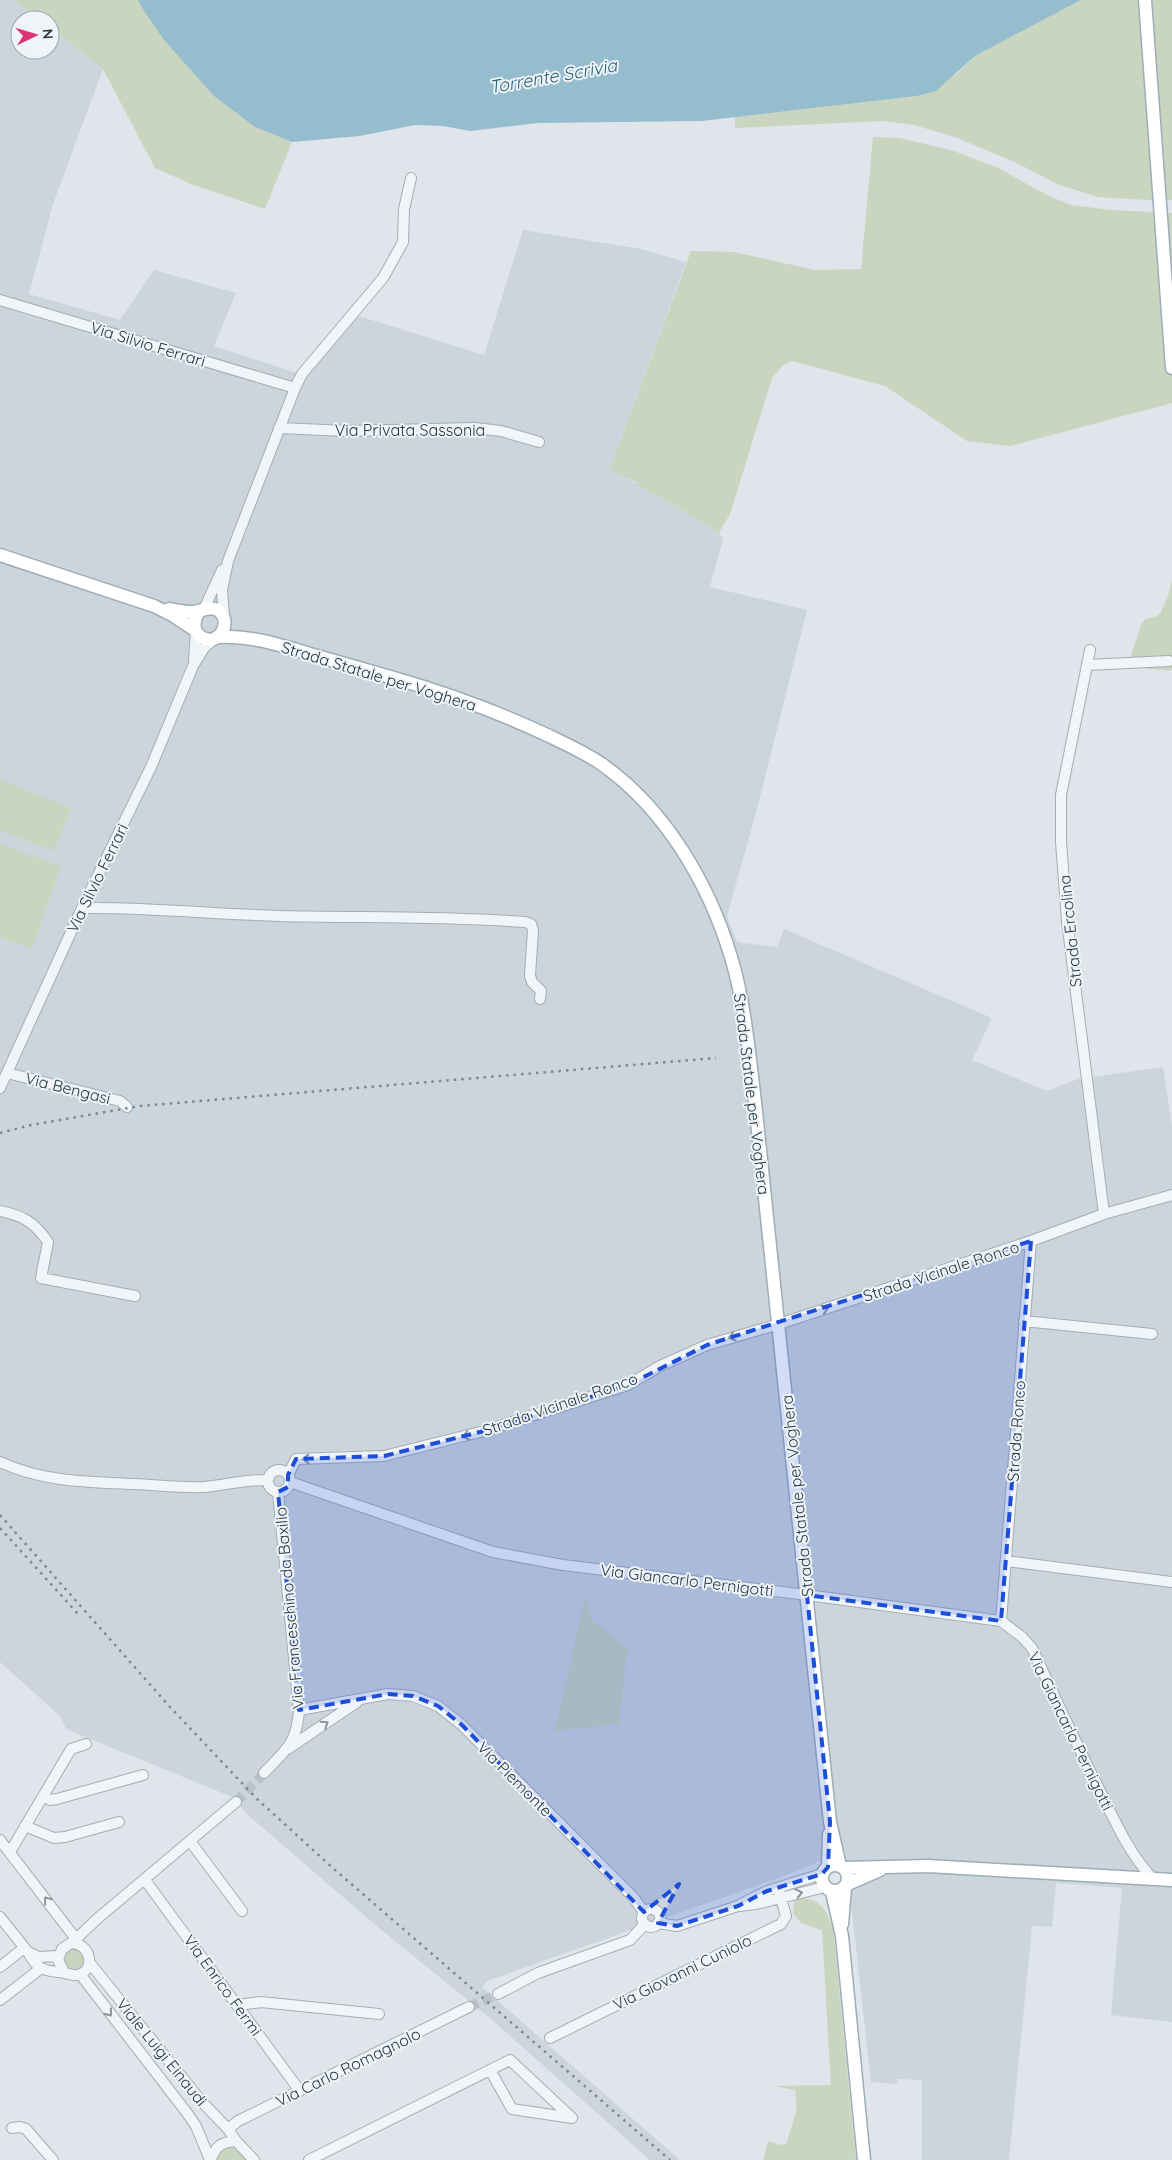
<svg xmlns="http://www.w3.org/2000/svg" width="1172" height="2160" viewBox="0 0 1172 2160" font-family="Quicksand,sans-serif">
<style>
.built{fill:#ccd5dc}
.green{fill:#c9d5bf}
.water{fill:#95bdce}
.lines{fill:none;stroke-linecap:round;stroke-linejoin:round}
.minor-tunnel{stroke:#bac2c9;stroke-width:10;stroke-dasharray:10 5;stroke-linecap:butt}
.minor-casing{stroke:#a4adb5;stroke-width:12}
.major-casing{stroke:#9cadb7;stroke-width:15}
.minor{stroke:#f2f5f8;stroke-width:10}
.major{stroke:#fff;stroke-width:12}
.rail{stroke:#768995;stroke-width:2.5;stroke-dasharray:2.5 5;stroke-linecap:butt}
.oneway{stroke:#8c969e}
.marked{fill:#1d4ed8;fill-opacity:0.2;stroke:#1d4ed8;stroke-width:4;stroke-dasharray:10 6;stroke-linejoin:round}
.labels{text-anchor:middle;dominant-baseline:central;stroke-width:4;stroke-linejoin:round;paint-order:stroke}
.street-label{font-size:16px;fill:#263743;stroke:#eef4f7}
.water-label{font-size:18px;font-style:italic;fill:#2b607b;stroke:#eef4f7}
</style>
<rect width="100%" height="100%" fill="#dfe5ea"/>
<path class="built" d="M0 0H15L41 20H20V50H50V27L103 69 53 204 29 294 120 320 154 270 236 293 214 346 297 373 349 313 484 355 523 230 641 249 686 262 610 468 607 469 639 484 638 487 671 503 719 533 723 539 710 587 807 610 757 809 727 916 737 942 777 947 784 929 992 1018 972 1060 1047 1091 1078 1079 1163 1067 1172 1126V2022L1111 2015 1122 1888 1056 1883 1052 1927 1032 1926 1009 2160H922V2080L898 2079 897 2084 871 2082 845 1850 792 1873 487 1981 482 1987 680 2160H650L492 2020 373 1923 249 1816 232 1797 66 1729 61 1717 0 1662Z"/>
<path class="green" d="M15 0H138L142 8 255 127 292 142 265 209 191 184 155 168 103 69 50 27V20H41Z
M1081 0H1172V200H1146L1098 197 1057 184 1019 164 955 137 914 125 883 121 735 128V117L917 96 958 73 975 56Z
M873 137 900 138 954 151 998 168 1047 195 1071 205 1112 210 1172 213V403L1010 446 967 441 885 386 792 361 783 365 772 378 730 514 719 533 671 503 638 487 639 483 606 469 610 468 691 251 734 252 815 270 861 269Z
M1172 580V670C1159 671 1146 668 1133 667L1131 655 1142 623 1146 619 1157 616 1161 612 1168 596Z
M0 780 71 808 54 851 0 830Z
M0 844 61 866 32 948 0 937Z
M588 1594 587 1605 592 1614 590 1618 629 1650 626 1660 619 1724 555 1731 583 1605Z
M799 1898C821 1899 826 1909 833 1928L856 2160H764L766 2147 769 2141 780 2145 786 2144 797 2109 795 2090 774 2086 831 2085 822 1931 800 1922 793 1913 794 1901Z
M63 1959a11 11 0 1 1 22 0a11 11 0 1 1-22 0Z
M235 2146 248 2160H216C219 2150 225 2147 235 2146Z"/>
<path class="water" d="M138 0H1081L975 56 936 91 917 96 702 121 538 123 470 131 443 126 415 125 360 136 292 142 255 127 214 96 164 40 142 8Z"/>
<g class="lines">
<path class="minor-tunnel" d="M236 1802 264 1773
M469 2007 498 1994"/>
<g class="minor-casing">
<path id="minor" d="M0 300 295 388
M279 428 347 431 475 428 501 431 539 442
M204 609 222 570
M224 617 222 590 228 561 295 388 302 374 383 278 403 242 404 209 411 178
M1090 650 1061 795V842L1067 921 1104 1214
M194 660 196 631
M1087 665 1169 661
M82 908C147 907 213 914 279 916 361 918 443 916 525 922L531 924 533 930 530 976 532 982 541 991 540 999
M7 1073 120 1101 127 1107
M0 1088 82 908 151 767 193 666 204 648 215 638
M0 1211C24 1216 34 1222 48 1242L41 1278 135 1296
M1024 1321 1152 1334
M0 1462C43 1482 88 1482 135 1484 158 1485 181 1488 204 1487 226 1485 247 1479 268 1480
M268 1481a11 11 0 1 1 22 0a11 11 0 1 1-22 0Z
M288 1475 296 1459 384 1456 484 1431 628 1385 660 1366 707 1345 779 1324 1031 1241 1104 1214 1172 1195
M290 1482 493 1552 563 1565 807 1595 1001 1621 1022 1637 1032 1648C1054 1695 1076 1743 1099 1789 1115 1821 1129 1854 1154 1880
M1006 1561 1172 1582
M1001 1621 1031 1241
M299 1710 388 1694 413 1696 438 1706 462 1725 633 1897 644 1912
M289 1748 357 1702
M264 1773C286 1750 297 1743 299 1710L278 1492
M43 1796 50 1800 57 1799 143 1775
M25 1826 54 1838 65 1837 119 1822
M0 1840 76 1939
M190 1841 242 1911
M10 1852 71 1749 86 1744
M145 1880 300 2091
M741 1904 767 1891 822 1874
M642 1918a9 9 0 1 1 18 0a9 9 0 1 1-18 0Z
M0 1917 28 1952 39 1957 58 1956
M658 1923 677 1926 738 1906 756 1904 825 1887
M75 1943 76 1939 97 1919 236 1802
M28 1952C35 1966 42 1971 58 1972 65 1972 71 1976 78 1975 97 1969 90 1943 71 1943L62 1949 58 1960 64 1972
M89 1962 202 2102 228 2129 236 2141
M0 1967 24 1948
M80 1974 187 2113 196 2126 210 2160
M498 1994 538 1973 630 1940 645 1924
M0 2000 40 1969
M238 2005 261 2002 379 2014
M550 2038 781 1924 786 1916 778 1888
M12 2128 20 2127 26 2129 53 2160
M228 2129 238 2121 469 2007
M211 2160C215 2146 222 2142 236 2141L254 2160
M309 2160 510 2060 572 2118 512 2109 490 2070"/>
</g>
<g class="major-casing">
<path id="major" d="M1145 0 1172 368
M0 555 154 606 172 615 195 630
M169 609C176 610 184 612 192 612 201 612 209 605 218 610 233 621 220 646 203 638 192 632 193 620 199 612
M217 637C250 635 280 645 310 654 338 662 366 670 394 678 446 693 498 712 547 735 566 744 586 753 603 765 666 810 709 884 731 957 745 1003 749 1054 755 1102L830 1822 840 1866
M822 1878a13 13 0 1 1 26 0a13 13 0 1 1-26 0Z
M828 1867 829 1834
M844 1868 928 1866 1172 1880
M848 1884 880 1870
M832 1892 842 1936 864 2160
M842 1924 845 1888"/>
</g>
<use href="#minor" class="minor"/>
<use href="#major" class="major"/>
<path class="rail" d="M0 1133 31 1125 140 1106 716 1058
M0 1515 170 1707 256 1798 334 1869 670 2160
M0 1528 79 1615"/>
</g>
<defs><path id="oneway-chevron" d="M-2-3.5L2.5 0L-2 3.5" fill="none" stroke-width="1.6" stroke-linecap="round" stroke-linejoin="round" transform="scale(1.25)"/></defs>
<g class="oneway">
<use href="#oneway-chevron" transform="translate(825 1309) rotate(-18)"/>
<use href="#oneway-chevron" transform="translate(732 1337) rotate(164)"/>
<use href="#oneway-chevron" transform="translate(466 1436) rotate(165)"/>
<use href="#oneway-chevron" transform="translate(306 1459) rotate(179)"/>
<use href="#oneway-chevron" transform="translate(325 1724) rotate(-34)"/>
<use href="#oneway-chevron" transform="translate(799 1893) rotate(-13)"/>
<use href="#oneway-chevron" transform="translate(47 1900) rotate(-128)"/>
<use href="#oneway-chevron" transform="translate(109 2013) rotate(52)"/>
</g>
<path class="marked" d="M1031 1241 1001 1621 807 1595 830 1822 828 1867 822 1874 767 1891 738 1906 677 1926 658 1923 679 1884 644 1912 462 1725 438 1706 413 1696 388 1694 299 1710 278 1492 288 1487V1475L296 1459 384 1456 484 1431 628 1385 707 1345Z"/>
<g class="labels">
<g class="street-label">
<text transform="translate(148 344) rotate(17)">Via Silvio Ferrari</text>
<text x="410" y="430">Via Privata Sassonia</text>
<text transform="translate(379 676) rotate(17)">Strada Statale per Voghera</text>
<text transform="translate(97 878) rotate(-64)">Via Silvio Ferrari</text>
<text transform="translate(1070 931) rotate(-96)">Strada Ercolina</text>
<text transform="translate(68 1088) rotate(14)">Via Bengasi</text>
<text transform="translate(752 1094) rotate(83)">Strada Statale per Voghera</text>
<text transform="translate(941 1271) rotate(-18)">Strada Vicinale Ronco</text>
<text transform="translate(560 1404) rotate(-19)">Strada Vicinale Ronco</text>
<text transform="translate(1016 1431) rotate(-86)">Strada Ronco</text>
<text transform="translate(797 1496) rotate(-96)">Strada Statale per Voghera</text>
<text transform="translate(687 1580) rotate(7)">Via Giancarlo Pernigotti</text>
<text transform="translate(289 1608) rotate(-95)">Via Franceschino da Baxilio</text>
<text transform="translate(1071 1731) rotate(64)">Via Giancarlo Pernigotti</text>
<text transform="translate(515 1779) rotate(45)">Via Piemonte</text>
<text transform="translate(682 1972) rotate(-26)">Via Giovanni Cuniolo</text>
<text transform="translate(223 1985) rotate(54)">Via Enrico Fermi</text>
<text transform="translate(162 2052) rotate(51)">Viale Luigi Einaudi</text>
<text transform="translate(348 2067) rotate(-26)">Via Carlo Romagnolo</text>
</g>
<g class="water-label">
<text transform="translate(553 76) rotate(-10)">Torrente Scrivia</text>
</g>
</g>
<g transform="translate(35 35) rotate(85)"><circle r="24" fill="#eef4f7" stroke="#9ea8af"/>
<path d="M0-4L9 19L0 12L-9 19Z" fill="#dd3573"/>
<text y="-8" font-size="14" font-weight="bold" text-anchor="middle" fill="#263743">N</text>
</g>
</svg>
